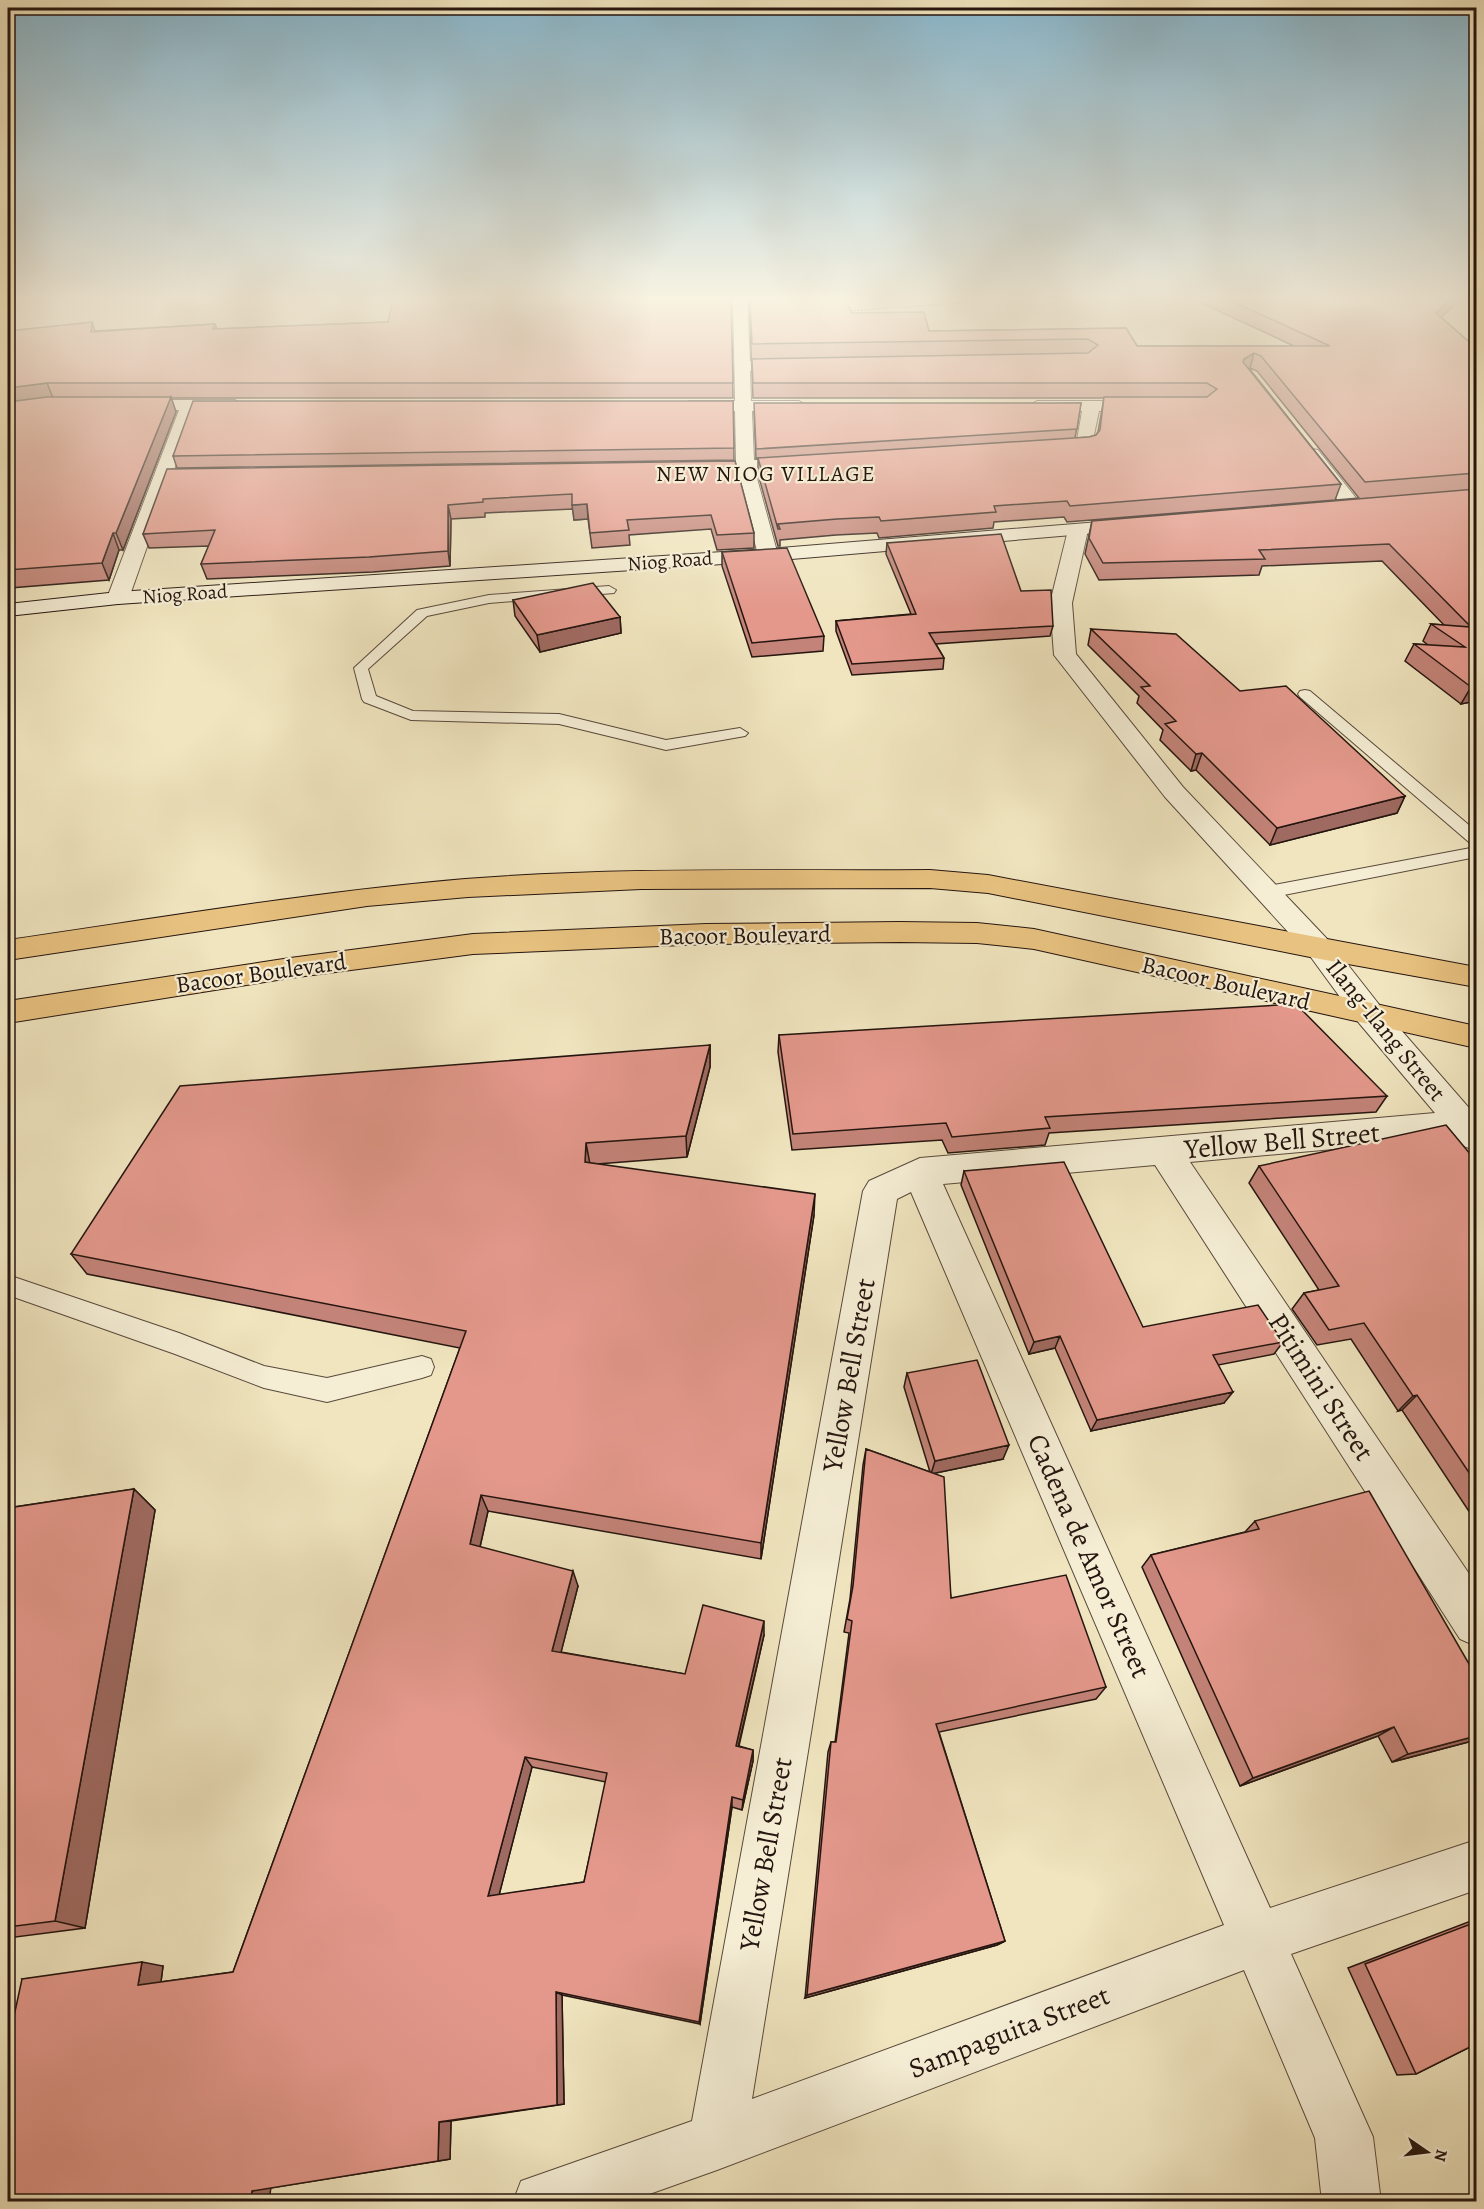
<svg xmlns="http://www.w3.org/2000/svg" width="1484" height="2209" viewBox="0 0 1484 2209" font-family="Alegreya,serif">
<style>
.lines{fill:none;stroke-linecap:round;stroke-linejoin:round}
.lane-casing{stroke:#58493b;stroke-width:2}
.street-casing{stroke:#58493b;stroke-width:2}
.secondary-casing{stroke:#25150f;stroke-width:2}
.primary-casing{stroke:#25150f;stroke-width:2}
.path{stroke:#25150f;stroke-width:1.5;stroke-dasharray:2 1.5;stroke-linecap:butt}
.lane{fill:#f5eed5;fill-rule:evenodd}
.street{fill:#f5eed5;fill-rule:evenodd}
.secondary{fill:#f5eed5;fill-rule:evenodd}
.primary{fill:#e8c280;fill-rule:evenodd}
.wall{fill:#c38378;stroke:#25150f;stroke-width:1.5;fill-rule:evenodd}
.shaded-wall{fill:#9f6a61;stroke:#25150f;stroke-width:1.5}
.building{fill:#e3988b;stroke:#25150f;stroke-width:1.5;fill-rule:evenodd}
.labels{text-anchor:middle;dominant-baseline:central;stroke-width:4.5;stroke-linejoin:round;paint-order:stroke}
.far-street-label{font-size:20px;fill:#25150f;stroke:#f5eed5}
.far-neighbourhood-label{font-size:22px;letter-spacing:1.5px;fill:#25150f;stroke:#f5eed5}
.street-label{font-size:24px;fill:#25150f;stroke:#f5eed5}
.near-street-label{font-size:28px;fill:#25150f;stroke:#f5eed5}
</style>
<rect width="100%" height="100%" fill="#f0e5bf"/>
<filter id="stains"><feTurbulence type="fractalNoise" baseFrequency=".00333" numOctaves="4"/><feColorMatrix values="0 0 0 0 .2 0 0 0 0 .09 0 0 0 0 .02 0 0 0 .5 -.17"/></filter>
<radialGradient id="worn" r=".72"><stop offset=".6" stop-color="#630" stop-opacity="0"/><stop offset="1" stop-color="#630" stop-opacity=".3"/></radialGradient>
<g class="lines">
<g class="lane-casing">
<path id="lane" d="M609 586 616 590 614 593 489 603 427 616 368 669 376 696 413 711 559 714 666 740 740 728 748 733 745 736 666 750 559 724 411 720 364 702 362 699 354 668 417 610 489 595Z
M1305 690 1310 691 1476 831V844L1470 843 1300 697 1298 694 1300 691Z
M1476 847V857L1269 898 1263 896 1260 892 1263 888 1269 886Z
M8 1275 179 1333 264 1366 327 1378 422 1356 431 1359 434 1367 431 1375 422 1378 327 1402 264 1388 175 1354 8 1295Z"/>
</g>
<g class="street-casing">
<path id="street" d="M733 300H747L750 361 796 360 804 365 796 370 750 371 751 401H799L807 406 799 411H752L754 460 802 459 808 460 811 464 808 468 802 469 755 471 778 555 775 559H761L758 555 737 472 692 473 686 472 683 468 686 464 692 463 736 461 735 411H689L681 406 689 401H735Z
M128 400H235L243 405 235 410H195L129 598 125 602 118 604 111 602 107 598 179 410 122 408 120 405Z
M1037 401H1147L1155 406 1147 411H1099L1091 449 1048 453 1042 452 1039 448 1042 444 1077 440 1082 411 1031 410 1029 406Z
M1312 449 1318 450 1360 503 1362 507 1360 511H1346L1303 454 1306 450Z
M1078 524 1085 526 1088 530 1072 603 1076 654 1183 787 1330 942 1381 1007 1476 1116 1475 1150 1463 1146 1456 1138 1190 1162 1476 1584V1646L1460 1639 1155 1165 943 1184 1270 1908 1476 1840V1890L1291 1954 1373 2137 1381 2202H1322L1315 2138 1244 1970 717 2170 627 2202H513L521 2181 692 2121 863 1191 869 1181 920 1158 1435 1113 1359 1023 1310 956 1165 797 1054 655 1050 603 1068 530 1071 526ZM911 1192 1224 1925 752 2099 897 1199Z"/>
</g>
<g class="secondary-casing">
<path id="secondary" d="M1136 519 1143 521 1146 525 1143 529 768 561 118 604 8 616V604L118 592 768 549Z"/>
</g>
<g class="primary-casing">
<path id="primary" d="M930 870 988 875 1476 967V987L1320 959 988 893 930 888 641 889 468 897 367 906 8 960V940C160 918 312 892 465 879 619 867 775 871 930 870Z
M899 922 977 923 1034 929 1476 1026V1048L1034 949 977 943 899 942 706 944 473 954 290 978 8 1023V1001L290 958 473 934 706 924Z"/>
</g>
<path class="path" d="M847 311 1005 300"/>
<use href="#lane" class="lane"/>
<use href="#street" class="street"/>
<use href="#secondary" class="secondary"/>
<use href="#primary" class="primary"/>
</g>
<path class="wall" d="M731 300 733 398H171L176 412 123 550H119L109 580 10 588 8 597V331H95L215 324 217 329 388 322Z
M749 300H846L851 313 929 331 1126 328 1137 346H1294L1195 300H1460L1441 317 1476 348V701L1461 704 1405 661 1414 644 1428 645 1423 641 1431 624 1444 625 1382 561 1262 566 1259 575 1099 580 1085 554 1092 521 1359 498 1257 371 1250 368H1249L1341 484 1335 500 1067 522 1064 517 994 522 993 528 879 538 877 533 836 535 780 540V546H778L758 474V458L756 459 754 412 1081 403 1075 438 1089 437 1096 435 1098 432 1104 398H753Z
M733 401 734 460 177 468 173 456Z
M735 461 754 533V548L717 550 711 529 629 535 630 545 592 548 588 519 574 520 573 509 485 513V517L451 519 450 566 373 572 207 579 201 564 209 546 149 548 143 534Z
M887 543 1021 591 1053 626 1050 636 936 644 944 658 943 669 852 675 836 631V621L911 614 886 554Z
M722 552 824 636 823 651 752 657 722 566Z
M513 600 620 617 621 633 540 652 515 616Z
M1091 629 1240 691 1405 796 1397 813 1270 845 1196 770 1191 771 1160 740 1163 730 1137 703 1139 696 1088 645Z
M1476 871V880L1473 877Z
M779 1035 1387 1096 1376 1112 1049 1133 1045 1145 948 1153 942 1140 792 1150 778 1052Z
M710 1045V1067L687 1157 597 1164 814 1215 761 1559 488 1511 480 1547 578 1586 561 1652 685 1674 764 1635 739 1746 753 1750V1761L742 1810 732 1807 700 2024 562 1995 564 2104 451 2121 450 2159 270 2188V2194L22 1979 163 1966 161 1982 233 1972 460 1348 87 1274 71 1254ZM532 1767 606 1782 584 1882 499 1895Z
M1476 1161V1522L1402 1410 1398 1411 1351 1339 1317 1345 1292 1309 1304 1293 1319 1290 1249 1183 1259 1166Z
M964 1171 1143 1327 1283 1342 1274 1354 1218 1365 1224 1403 1091 1431 1055 1348 1029 1354 961 1185Z
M907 1373 1003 1459 935 1473 951 1598 1106 1687 1096 1699 939 1732 1005 1941 997 1945 805 1998 828 1752 831 1742H835L849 1633 844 1632 850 1599 863 1465 866 1449 930 1472 904 1387Z
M134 1489 155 1510 85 1928 8 1938V1508Z
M1255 1521 1476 1740 1392 1762 1378 1736 1240 1786 1142 1567 1151 1555 1245 1532Z
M1476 1919V2044L1416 2074 1397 2075 1348 1968Z"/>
<path class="shaded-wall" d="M1450 300H1460L1431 326 1436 313Z
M92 322 97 336 91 332Z
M1254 353 1250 368 1240 373 1244 359Z
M47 383 53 398 8 404V388Z
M171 397 176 412 123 550 116 533Z
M587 504 588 519 574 520 572 505Z
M448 505 451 519 450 566 448 551Z
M113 533 119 550 109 580 102 563Z
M8 582 10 588 8 597Z
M620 617 621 633 540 652 537 635Z
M1476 685V701L1461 704 1471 687Z
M1202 753 1196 770 1191 771 1196 754Z
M1405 796 1397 813 1270 845 1277 828Z
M710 1045V1067L687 1157 686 1136Z
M586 1143 590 1164 585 1162Z
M815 1194 814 1215 761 1559V1543Z
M1060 1336 1055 1348 1029 1354 1034 1342Z
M1233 1392 1224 1403 1091 1431 1097 1420Z
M1417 1395 1402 1410 1398 1411 1413 1396Z
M1009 1445 1003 1459 931 1474 935 1461Z
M134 1489 155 1510 85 1928 55 1921Z
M481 1495 488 1511 477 1560 470 1544Z
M573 1571 578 1586 558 1664 552 1651Z
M764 1621V1635L736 1756V1746Z
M1394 1727 1378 1736 1240 1786 1253 1778Z
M1476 1736V1740L1392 1762 1408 1754Z
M753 1750V1761L742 1810 743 1800Z
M525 1757 532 1767 497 1903 488 1896Z
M732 1797V1807L700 2024 699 2022Z
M1005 1941 997 1945 805 1998 807 1995Z
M142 1962 163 1966 160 1989 138 1985Z
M556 1992 562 1995 564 2104 557 2105Z
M451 2121 450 2159 438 2161 439 2122Z
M271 2187 270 2194 251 2198 252 2191Z"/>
<path class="building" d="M393 300H731L733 383H47L8 388V331L92 322 91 332 215 324 213 329 388 322Z
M750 300H846L851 313 924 312 929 331 1126 328 1137 346H1330L1229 300H1450L1436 313 1476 348V473L1365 482 1261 356 1254 353 1244 359 1243 362 1341 484 1070 506 1067 501 994 506 996 512 881 521 879 517 837 519 778 524 780 529H778L758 458 1089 437 1096 435 1100 430 1104 397H1207L1217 389 1207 383H753L752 359 1088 353 1098 345 1088 339 752 344Z
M47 397H171L116 533H113L102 563 8 570V402Z
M193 401H733L734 448 173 456Z
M754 403H1081L1077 429 756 449Z
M735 461 754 533 717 535 711 515 627 520 629 530 590 533 587 504 572 505V494L483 499V502L448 505V551L369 557 201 564 215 530 143 534 167 469Z
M1476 489V685L1471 687 1414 644 1465 647 1431 624 1471 627 1389 544 1259 550 1265 559 1103 563 1089 538 1092 521Z
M1001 534 1021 591 1051 590 1053 626 929 633 944 658 852 664 836 621 916 614 887 543Z
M787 548 824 636 752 643 722 552Z
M593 583 620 617 537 635 513 600Z
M1091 629 1176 634 1240 691 1286 686 1405 796 1277 828 1202 753 1196 754 1165 724 1176 721 1141 687 1150 686Z
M1296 1004 1387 1096 1045 1117 1050 1128 952 1137 946 1123 793 1134 779 1035Z
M710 1045 686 1136 586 1143 585 1162 815 1194 761 1543 481 1495 470 1544 573 1571 552 1651 685 1674 703 1605 764 1621 736 1746 753 1750 743 1800 732 1797 699 2022 556 1992 557 2105 439 2122 438 2161 252 2191 251 2198 229 2202H8V2044L22 1979 142 1962 138 1985 233 1972 466 1331 71 1254 180 1086ZM525 1757 607 1773 584 1882 488 1896Z
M1446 1125 1476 1161V1483L1417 1395 1413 1396 1364 1323 1329 1330 1304 1293 1339 1286 1259 1166Z
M1064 1162 1143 1327 1258 1305 1283 1342 1213 1355 1233 1392 1097 1420 1060 1336 1034 1342 964 1171Z
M977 1360 1009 1445 935 1461 907 1373Z
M866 1449 944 1477 951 1598 1066 1575 1106 1687 936 1724 1005 1941 807 1995 831 1742H836L852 1621 847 1619 853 1586Z
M134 1489 55 1921 8 1927V1508Z
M1369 1491 1476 1676V1736L1408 1754 1394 1727 1253 1778 1151 1555 1259 1529 1255 1521Z
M1476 1922V2044L1416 2074 1365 1964Z"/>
<linearGradient id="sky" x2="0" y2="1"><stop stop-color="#89b9d0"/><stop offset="0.49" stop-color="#f8f3e2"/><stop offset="1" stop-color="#f8f3e2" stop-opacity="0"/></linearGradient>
<rect width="1484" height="610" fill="url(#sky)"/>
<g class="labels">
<g class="far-street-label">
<text transform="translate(670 561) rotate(-4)">Niog Road</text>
<text transform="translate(185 594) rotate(-4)">Niog Road</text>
</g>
<g class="far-neighbourhood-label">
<text x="766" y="474">NEW NIOG VILLAGE</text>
</g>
<g class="street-label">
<text transform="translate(745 935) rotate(-1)">Bacoor Boulevard</text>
<text transform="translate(261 973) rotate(-8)">Bacoor Boulevard</text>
<text transform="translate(1226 983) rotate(13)">Bacoor Boulevard</text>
<text transform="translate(1386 1030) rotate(51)">Ilang-Ilang Street</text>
</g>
<g class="near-street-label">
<text transform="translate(1282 1141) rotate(-5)">Yellow Bell Street</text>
<text transform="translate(849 1375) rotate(-80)">Yellow Bell Street</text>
<text transform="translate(1321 1387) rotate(57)">Pitimini Street</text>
<text transform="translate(1089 1556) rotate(66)">Cadena de Amor Street</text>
<text transform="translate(766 1854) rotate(-80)">Yellow Bell Street</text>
<text transform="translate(1009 2032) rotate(-21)">Sampaguita Street</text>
</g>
</g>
<rect width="1484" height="2209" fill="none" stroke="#f0e5bf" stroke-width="30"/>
<rect x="9" y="9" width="1466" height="2191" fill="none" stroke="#25150f" stroke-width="3"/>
<rect x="15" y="15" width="1454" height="2179" fill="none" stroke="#25150f" stroke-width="1.5"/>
<g transform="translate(1427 2152) rotate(104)" stroke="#f5eed5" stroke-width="4.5" paint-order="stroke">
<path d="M0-4.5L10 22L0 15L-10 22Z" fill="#25150f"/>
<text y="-9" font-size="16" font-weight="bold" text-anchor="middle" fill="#25150f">N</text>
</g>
<rect width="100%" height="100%" filter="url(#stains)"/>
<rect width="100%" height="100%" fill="url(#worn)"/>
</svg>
